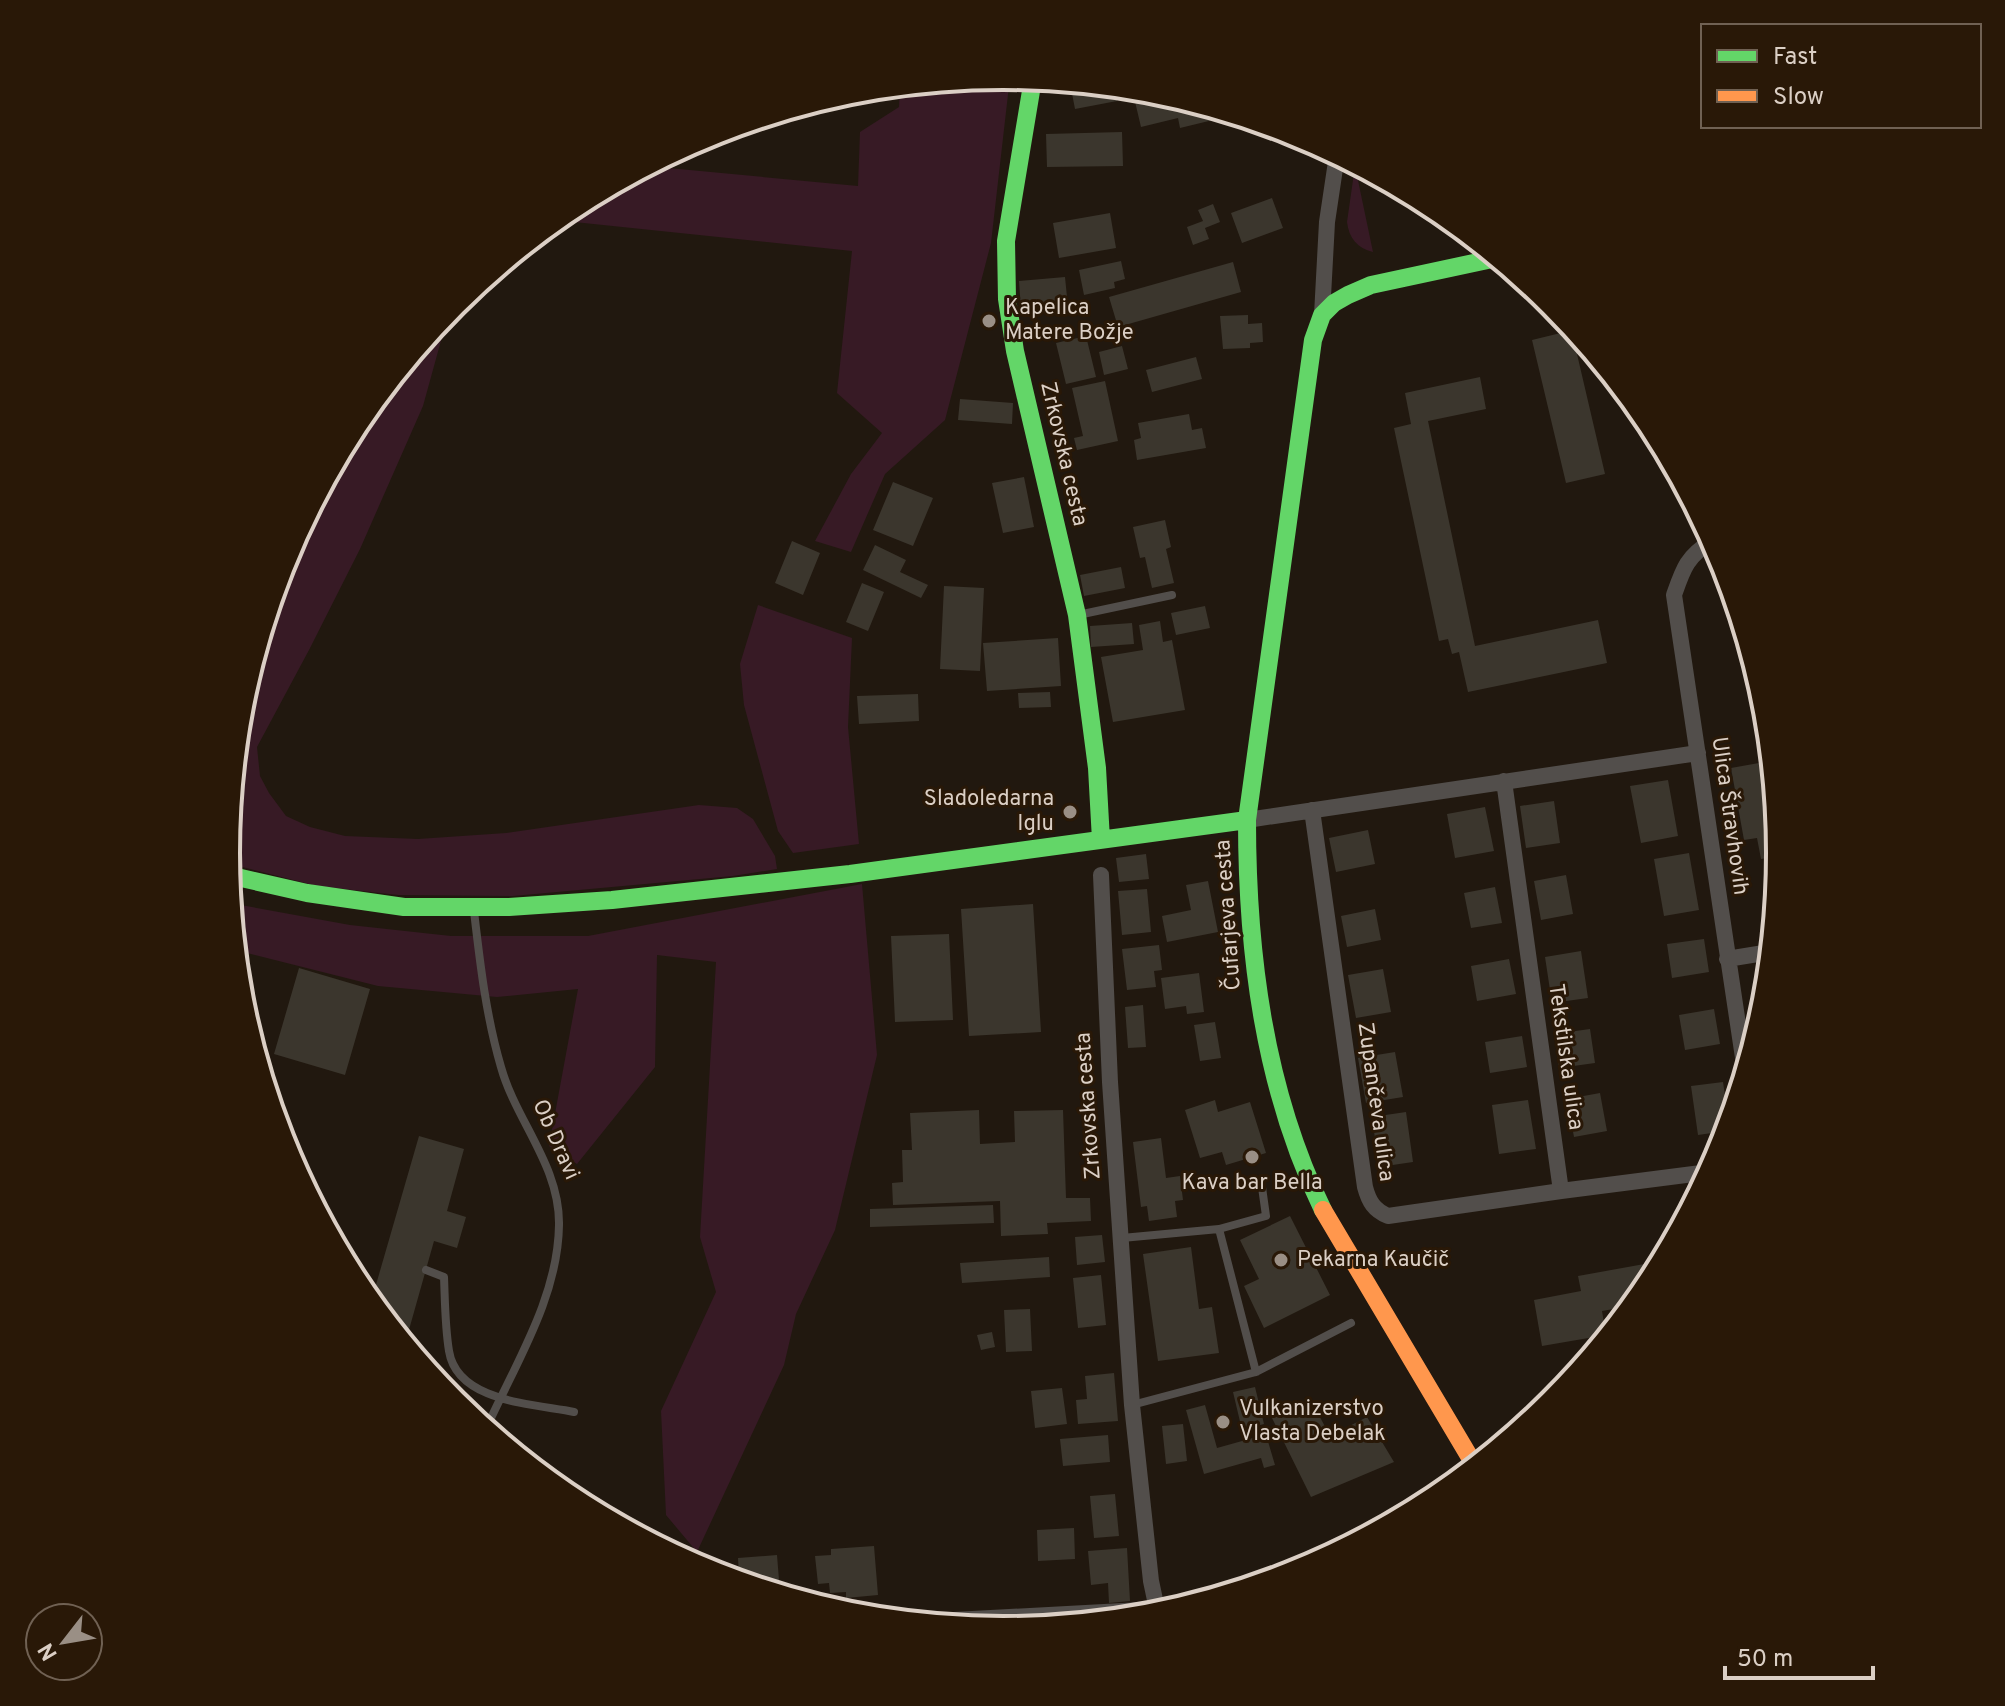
<svg xmlns="http://www.w3.org/2000/svg" width="2005" height="1706" viewBox="0 0 2005 1706" font-family="Overpass,sans-serif">
<style>
.green{fill:#371a25}
.water{fill:#030a01}
.building{fill:#3b362d}
.lines{fill:none;stroke-linecap:round;stroke-linejoin:round}
.lane{stroke:#524e4b;stroke-width:8}
.street{stroke:#524e4b;stroke-width:16}
.fast{stroke:#63d668;stroke-width:18}
.slow{stroke:#ff974d;stroke-width:18}
.poi-dot{fill:#9a8f85;stroke:#291807;stroke-width:3}
.labels{text-anchor:middle;dominant-baseline:central;stroke-width:6;stroke-linejoin:round;paint-order:stroke}
.poi-label{font-size:22px;fill:#dbcfc5;stroke:#291807;text-anchor:start}
.street-label{font-size:22px;fill:#dbcfc5;stroke:#291807}
.rim{fill:none;stroke:#dbcfc5;stroke-width:4}
</style>
<rect width="100%" height="100%" fill="#21180f"/>
<path class="green" d="M1003 76 1010 77 991 243 945 420 885 474 851 552 815 541 851 474 882 433 837 393 852 251 555 220 571 207 647 166 858 186 860 132 899 107 900 86Z
M1355 166 1373 252C1357 248 1349 238 1347 222Z
M450 308 423 406 360 549 309 650 257 747 260 776 269 793 286 816 310 827 345 836 418 839 506 833 699 805 737 808 753 819 775 856 777 869 733 876 513 896 398 895 317 886 227 863 226 853 241 701 265 619 294 567 341 471 363 413Z
M758 605 852 638 848 727 859 844 793 853 778 831 744 705 740 664Z
M862 884 877 1055 835 1230 796 1314 784 1365 697 1552 666 1515 661 1411 716 1292 700 1237 716 962 657 955 655 1067 577 1164 549 1146 578 989 497 997 378 986 235 950 230 903 350 925 451 936H588Z"/>
<path class="water" d="M363 413 341 471 294 567 265 619 285 555 357 421Z"/>
<path class="building" d="M1070 83 1114 87 1117 101 1075 109Z
M1132 89 1155 91 1210 108 1213 120 1180 128 1178 118 1141 127Z
M1122 132 1123 166 1047 167 1046 134Z
M1272 198 1283 228 1242 243 1231 213Z
M1213 204 1220 222 1205 228 1209 239 1193 245 1187 227 1203 221 1198 210Z
M1110 213 1116 248 1059 258 1053 223Z
M1121 261 1125 279 1114 282 1115 288 1084 295 1079 270Z
M1233 262 1241 292 1118 327 1109 297Z
M1065 277 1068 307 1021 310 1019 281Z
M1248 315V324L1262 323 1263 342 1250 343V348L1223 349 1220 316Z
M1573 330 1591 351 1577 354 1605 474 1566 483 1532 340Z
M1086 336 1096 377 1066 384 1056 343Z
M1122 346 1128 369 1104 375 1099 352Z
M1196 357 1202 379 1152 392 1146 370Z
M1480 377 1486 409 1428 421 1475 646 1598 620 1607 663 1468 692 1459 652 1452 654 1448 639 1439 641 1394 428 1411 424 1405 393Z
M1105 381 1118 441 1077 450 1074 438 1083 436 1072 388Z
M960 399 1013 403 1012 424 958 420Z
M1189 414 1192 430 1202 428 1206 448 1137 460 1134 440 1141 438 1138 423Z
M1024 477 1034 527 1003 533 992 483Z
M893 482 933 498 913 546 873 530Z
M1165 520 1171 547 1166 549 1174 583 1152 588 1145 557 1140 558 1133 527Z
M792 541 820 553 803 595 775 583Z
M875 545 906 560 900 572 928 585 921 598 863 570Z
M1121 567 1125 588 1084 596 1080 575Z
M862 583 884 592 868 631 846 622Z
M944 586 984 588 980 671 940 669Z
M1205 606 1210 628 1176 635 1171 613Z
M1160 621 1163 642 1172 640 1185 710 1113 722 1101 657 1143 650 1139 625Z
M1132 623 1134 644 1091 647 1090 626Z
M1058 638 1061 686 987 691 983 643Z
M1050 692 1051 707 1019 708 1018 693Z
M918 694 919 721 859 724 857 696Z
M1770 761 1779 853V856L1761 859 1757 838 1744 840 1731 768Z
M1668 780 1678 836 1641 843 1630 786Z
M1554 801 1560 843 1526 848 1520 806Z
M1485 807 1494 851 1455 858 1447 814Z
M1368 830 1375 864 1336 872 1329 838Z
M1689 853 1699 910 1664 916 1654 859Z
M1146 854 1149 879 1119 882 1116 858Z
M1566 875 1573 914 1541 920 1534 881Z
M1208 881 1218 932 1167 942 1162 916 1191 910 1186 885Z
M1495 887 1502 923 1471 928 1464 893Z
M1147 889 1151 932 1122 935 1118 891Z
M1033 904 1041 1032 969 1036 961 909Z
M1375 909 1381 940 1347 947 1341 916Z
M949 934 953 1020 895 1022 891 936Z
M1704 939 1709 972 1672 978 1667 944Z
M1159 945 1162 970 1154 971 1156 987 1127 990 1122 949Z
M1581 951 1588 998 1552 1003 1545 957Z
M1509 959 1516 994 1477 1001 1471 966Z
M299 968 370 989 345 1075 274 1054Z
M1383 969 1391 1012 1356 1018 1348 975Z
M1199 973 1204 1012 1187 1014 1186 1006 1165 1009 1161 978Z
M1143 1005 1146 1047 1128 1048 1125 1007Z
M1714 1009 1720 1044 1685 1050 1679 1015Z
M1215 1022 1221 1058 1200 1061 1194 1025Z
M1590 1029 1595 1063 1559 1068 1554 1034Z
M1522 1036 1527 1067 1490 1073 1485 1042Z
M1395 1052 1403 1097 1366 1103 1358 1058Z
M1723 1082 1729 1122 1726 1131 1698 1135 1691 1086Z
M1600 1093 1607 1131 1574 1137 1567 1099Z
M1215 1100 1218 1112 1250 1102 1266 1153 1226 1165 1222 1152 1200 1158 1185 1110Z
M1528 1100 1536 1149 1499 1154 1492 1105Z
M979 1110 980 1144 1015 1142 1014 1111 1063 1110 1066 1198H1090L1091 1221 1047 1223 1048 1234 1001 1236 1000 1201 893 1205 892 1183 903 1182 902 1150H912L910 1113Z
M1406 1112 1413 1162 1379 1167 1372 1117Z
M419 1136 464 1149 447 1211 466 1217 457 1248 434 1241 405 1344 371 1302Z
M1161 1138 1166 1178 1180 1176 1183 1200 1175 1201 1177 1217 1149 1221 1147 1206 1141 1207 1133 1142Z
M993 1205 994 1223 870 1227V1209Z
M1290 1216 1330 1295 1264 1328 1244 1286 1259 1279 1240 1240Z
M1102 1235 1105 1262 1077 1265 1075 1237Z
M1191 1247 1199 1309 1212 1307 1219 1353 1158 1361 1143 1254Z
M1049 1257 1050 1277 962 1283 960 1263Z
M1661 1261 1648 1285 1631 1306 1602 1311 1606 1335 1542 1346 1534 1300 1581 1291 1578 1276Z
M1101 1275 1106 1325 1078 1328 1073 1278Z
M1030 1309 1032 1351 1006 1352 1004 1310Z
M992 1332 995 1347 981 1350 977 1335Z
M1114 1373 1118 1421 1078 1424 1076 1400 1087 1399 1085 1376Z
M1255 1387 1264 1424 1242 1430 1233 1392Z
M1062 1388 1067 1424 1035 1428 1031 1391Z
M1313 1404 1330 1436 1367 1417 1394 1462 1311 1497 1272 1418Z
M1205 1405 1217 1448 1260 1436 1261 1439 1267 1438 1275 1465 1264 1468 1261 1458 1204 1474 1186 1410Z
M1183 1424 1187 1461 1166 1464 1162 1426Z
M1108 1435 1110 1462 1063 1466 1060 1439Z
M1115 1494 1119 1536 1094 1538 1090 1496Z
M1074 1528 1075 1559 1038 1561 1037 1530Z
M874 1546 878 1595 846 1598V1592L830 1593 829 1583 818 1584 815 1556 831 1555V1549Z
M1127 1548 1130 1601 1109 1603 1108 1583 1091 1585 1088 1551Z
M777 1555 779 1580 746 1582 745 1575H739L738 1558Z"/>
<g class="lines">
<path class="lane" d="M1078 615 1172 595
M474 911C480 963 486 1016 501 1067 516 1121 560 1166 559 1225 558 1298 515 1364 486 1429
M1219 1229 1266 1216 1261 1180
M1122 1238 1219 1229 1256 1372 1132 1405
M426 1270 444 1277C445 1301 445 1327 449 1351 457 1402 534 1404 574 1412
M1256 1372 1351 1323"/>
<path class="street" d="M1322 315 1327 222 1337 155
M1712 541C1687 556 1683 569 1674 595L1745 1071
M1504 781 1561 1191
M1312 810 1365 1187C1369 1202 1374 1210 1388 1216L1561 1191 1709 1172
M1247 820 1698 753
M1101 875 1110 1082 1132 1405 1151 1581 1158 1614
M1727 959 1770 952
M917 1622 1178 1608"/>
<path class="fast" d="M1033 79 1006 241 1007 299 1015 351 1077 615 1097 768 1101 840
M228 875 307 893 404 907H509L612 900 850 874 1247 820
M1323 1210C1264 1089 1247 953 1247 820L1313 340 1322 315 1334 303 1348 295 1371 285 1497 258"/>
<path class="slow" d="M1323 1210 1475 1466"/>
</g>
<g class="poi-dot">
<circle cx="989" cy="321" r="8"/>
<circle cx="1070" cy="812" r="8"/>
<circle cx="1252" cy="1157" r="8"/>
<circle cx="1281" cy="1260" r="8"/>
<circle cx="1223" cy="1422" r="8"/>
</g>
<g class="labels">
<g class="poi-label">
<text x="1005" y="308">Kapelica<tspan x="1005" dy="25">Matere Božje</tspan></text>
<text x="1054" y="799" text-anchor="end">Sladoledarna<tspan x="1054" dy="25">Iglu</tspan></text>
<text x="1252" y="1183" text-anchor="middle">Kava bar Bella</text>
<text x="1297" y="1260">Pekarna Kaučič</text>
<text x="1239" y="1409">Vulkanizerstvo<tspan x="1239" dy="25">Vlasta Debelak</tspan></text>
</g>
<g class="street-label">
<text transform="translate(1063 454) rotate(77)">Zrkovska cesta</text>
<text transform="translate(1729 816) rotate(82)">Ulica Štravhovih</text>
<text transform="translate(1229 915) rotate(-94)">Čufarjeva cesta</text>
<text transform="translate(1565 1057) rotate(82)">Tekstilska ulica</text>
<text transform="translate(1375 1102) rotate(82)">Zupančeva ulica</text>
<text transform="translate(1089 1106) rotate(-94)">Zrkovska cesta</text>
<text transform="translate(555 1140) rotate(66)">Ob Dravi</text>
</g>
</g>
<path d="M0 0H2005V1706H0ZM240 853a763 763 0 1 1 1526 0a763 763 0 1 1-1526 0Z" fill="#291807" fill-rule="evenodd"/>
<path class="rim" d="M240 853a763 763 0 1 1 1526 0a763 763 0 1 1-1526 0Z"/>
<rect x="1701" y="24" width="280" height="104" fill="#291807" stroke="#706153" stroke-width="2"/>
<rect x="1717" y="50" width="40" height="12" fill="#63d668" stroke="#706153" stroke-width="2"/>
<text x="1773" y="64" font-size="24" fill="#dbcfc5">Fast</text>
<rect x="1717" y="90" width="40" height="12" fill="#ff974d" stroke="#706153" stroke-width="2"/>
<text x="1773" y="104" font-size="24" fill="#dbcfc5">Slow</text>
<g transform="translate(64 1642) rotate(239)"><circle r="38" fill="#291807" stroke="#706153" stroke-width="2"/>
<path d="M0-6L14 30L0 20L-14 30Z" fill="#9a8f85"/>
<text y="-12" font-size="22" font-weight="bold" text-anchor="middle" fill="#dbcfc5">N</text>
</g>
<path d="M1725 1666v12h148v-12" fill="none" stroke="#dbcfc5" stroke-width="4"/>
<text x="1737" y="1666" font-size="24" fill="#dbcfc5" stroke="#291807" stroke-width="6" paint-order="stroke">50 m</text>
</svg>
